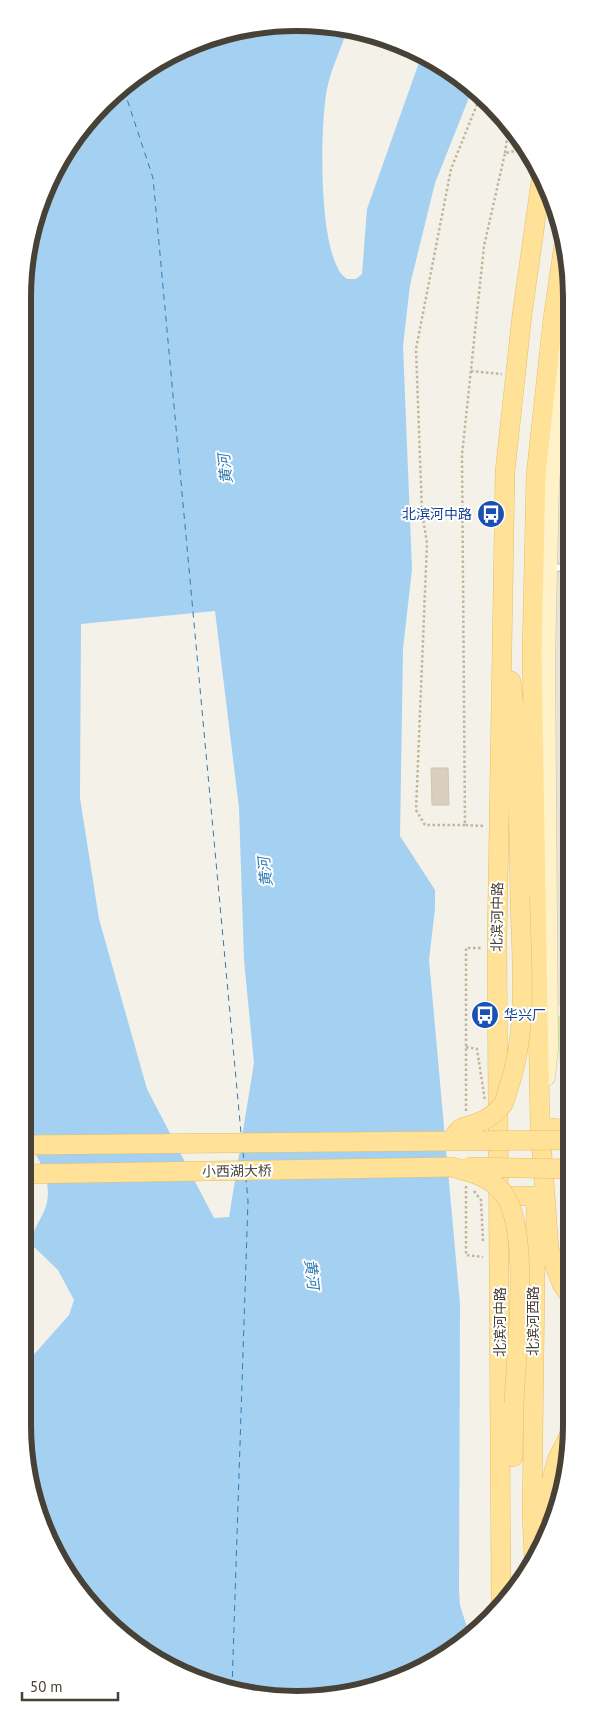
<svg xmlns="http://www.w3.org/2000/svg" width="594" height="1722" viewBox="0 0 594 1722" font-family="'PT Sans','Noto Sans SC',sans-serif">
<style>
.residential{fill:#e8e3d6}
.green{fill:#cfe9b1}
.water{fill:#a4d1f1;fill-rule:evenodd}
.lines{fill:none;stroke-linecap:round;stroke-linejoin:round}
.ferry{stroke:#2e7cb5;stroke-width:1;stroke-dasharray:6 5;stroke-linecap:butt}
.building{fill:#d9cfc0;stroke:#d1c4b1}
.lane-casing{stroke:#c0b9ab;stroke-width:8}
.secondary-casing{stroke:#d4c598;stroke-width:19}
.primary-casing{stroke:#e5bf66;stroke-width:20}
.path{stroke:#c2b59c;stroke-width:2.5;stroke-dasharray:2.5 2.5;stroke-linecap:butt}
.lane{stroke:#fff;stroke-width:6}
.secondary{stroke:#fff2c8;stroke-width:18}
.primary{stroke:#ffe297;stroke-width:19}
.primary-bridge-casing{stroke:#e5bf66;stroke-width:20;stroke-linecap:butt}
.path-bridge{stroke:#c2b59c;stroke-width:2.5;stroke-dasharray:2.5 2.5;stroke-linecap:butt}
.primary-bridge{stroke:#ffe297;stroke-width:19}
.labels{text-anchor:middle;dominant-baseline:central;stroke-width:4;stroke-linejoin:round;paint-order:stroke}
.transit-label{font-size:14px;fill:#164399;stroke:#fff;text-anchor:end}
.street-label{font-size:14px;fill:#484137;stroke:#fff}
.water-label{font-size:15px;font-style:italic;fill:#2e7cb5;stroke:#fff}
.rim{fill:none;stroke:#484137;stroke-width:6}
</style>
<rect width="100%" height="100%" fill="#f4f1e8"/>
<path class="residential" d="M569 352 571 1006 547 1007 545 613Z"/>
<path class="green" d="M556 1016H571V1117L564 1116Z
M564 1183H571V1265L562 1221Z"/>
<path class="water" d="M261 25 347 30C341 49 331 69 327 89 320 123 317 261 347 279H356L362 274 367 209 422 54 434 59 472 90 435 183 410 285 403 346 412 569 403 649 400 836 435 890V909L429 960 460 1304 459 1591 460 1605 469 1634 450 1653 368 1690 261 1697 175 1671 91 1606 43 1530 23 1425 22 1368 69 1315 74 1300 58 1270 32 1245C31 1228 44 1218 47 1202 52 1177 36 1153 22 1134V297L32 226 79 130 160 59ZM215 611 239 808 244 960 254 1063 229 1217 214 1218 147 1089 99 919 80 798 81 624Z"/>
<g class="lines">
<path class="ferry" d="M124 90 153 178 241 1133
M243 1152 244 1160
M232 1688 248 1201 246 1179"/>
</g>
<path class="building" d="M431 768H448L449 805H432Z"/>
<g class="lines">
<g class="lane-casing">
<path id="lane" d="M550 568 570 567"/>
</g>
<g class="secondary-casing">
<path id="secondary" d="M546 1077 549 1048 546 659 550 483 569 313"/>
</g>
<g class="primary-casing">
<path id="primary" d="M564 244 553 319 536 475 532 653 540 1127 549 1249 562 1284 571 1297
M511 681 517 732 520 897
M540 1127 571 1130
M22 1145 450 1141 460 1129
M22 1174 451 1167
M499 1196H536
M513 1457 514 1403
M532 1516 547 1497 557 1460 570 1434
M534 1558 532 1516 536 1203
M501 1601 497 943 505 472 522 315 542 174"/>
</g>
<path class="path" d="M505 153 509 124
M471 371 502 374
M465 825H425L416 810 427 543 422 512 416 349 451 169 480 97
M483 826 465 825 462 455 484 246 505 153 525 149
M466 1047 477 1049 479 1062
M466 1111V948H481V946
M466 1186V1255L483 1257"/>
<use href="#lane" class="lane"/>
<use href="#secondary" class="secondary"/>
<use href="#primary" class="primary"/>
<g class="primary-bridge-casing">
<path id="primary-bridge" d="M461 1128C478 1123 492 1119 503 1104 506 1099 507 1092 509 1086 529 1029 521 956 520 897
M450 1141 571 1140
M451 1167C471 1172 491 1177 504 1194 531 1230 516 1356 514 1403
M467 1167 571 1169"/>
</g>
<path class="path-bridge" d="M479 1062 485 1101
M474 1191 481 1200 483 1242"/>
<use href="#primary-bridge" class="primary-bridge"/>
</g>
<defs>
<g id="bus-disc" transform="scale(1.4375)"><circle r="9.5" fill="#1a4fb4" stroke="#fff"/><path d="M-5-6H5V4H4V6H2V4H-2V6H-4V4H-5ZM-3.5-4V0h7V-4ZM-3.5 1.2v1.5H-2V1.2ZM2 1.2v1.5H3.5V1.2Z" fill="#fff"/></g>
</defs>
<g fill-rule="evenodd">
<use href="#bus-disc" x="491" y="514"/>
<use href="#bus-disc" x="485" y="1015"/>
</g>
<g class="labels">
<g class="transit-label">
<text x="472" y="514">北滨河中路</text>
<text x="504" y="1015" text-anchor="start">华兴厂</text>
</g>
<g class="street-label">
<text transform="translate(497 917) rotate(-89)">北滨河中路</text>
<text transform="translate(237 1171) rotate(-1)">小西湖大桥</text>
<text transform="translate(533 1321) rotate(-90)">北滨河西路</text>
<text transform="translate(500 1322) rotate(-90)">北滨河中路</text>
</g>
<g class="water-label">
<text transform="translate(225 469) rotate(-96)">黄河</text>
<text transform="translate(265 872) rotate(-96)">黄河</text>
<text transform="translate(312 1274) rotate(83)">黄河</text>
</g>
</g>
<path d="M0 0H594V1722H0ZM297 31H297A266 266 0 0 1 563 297V1425A266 266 0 0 1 297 1691H297A266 266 0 0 1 31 1425V297A266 266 0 0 1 297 31Z" fill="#fff" fill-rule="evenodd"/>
<path class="rim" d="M297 31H297A266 266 0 0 1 563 297V1425A266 266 0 0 1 297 1691H297A266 266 0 0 1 31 1425V297A266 266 0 0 1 297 31Z"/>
<path d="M22 1692v8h96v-8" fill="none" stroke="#484137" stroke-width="2.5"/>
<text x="30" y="1692" font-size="15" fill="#484137" stroke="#ffffff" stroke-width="4" paint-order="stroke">50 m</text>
</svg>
